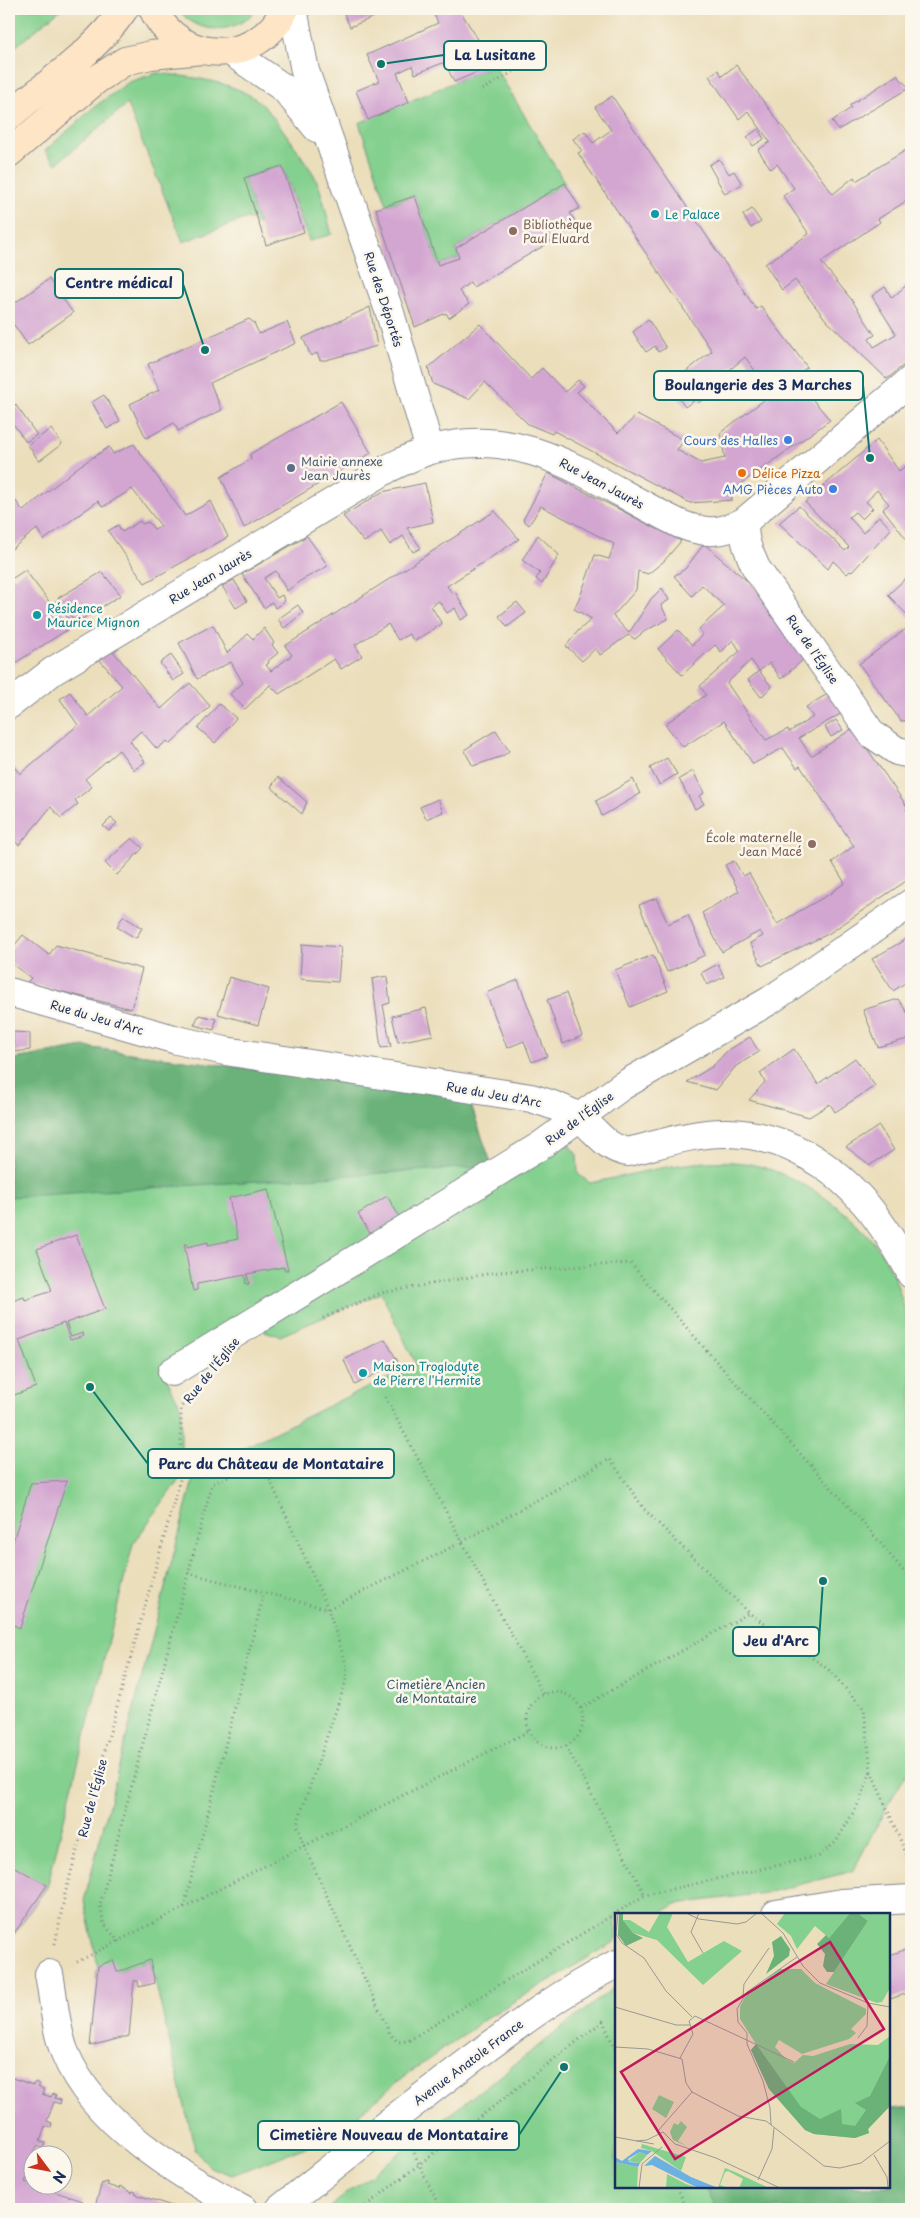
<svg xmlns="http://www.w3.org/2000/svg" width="920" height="2218" viewBox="0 0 920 2218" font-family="'Playpen Sans',sans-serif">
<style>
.green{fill:#84d08e;stroke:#508076}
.forest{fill:#6bb279;stroke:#43706c}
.building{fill:#d3a6d1}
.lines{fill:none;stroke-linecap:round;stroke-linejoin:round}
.street-casing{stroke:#83868c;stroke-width:30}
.secondary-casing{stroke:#83868c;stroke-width:30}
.path{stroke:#83868c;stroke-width:3;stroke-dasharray:1 4;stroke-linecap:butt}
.street{stroke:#fff;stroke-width:28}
.secondary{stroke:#fee5c5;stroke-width:28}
.culture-dot{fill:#0f9aa8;stroke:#fbf7ec;stroke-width:2}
.education-dot{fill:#8d6e63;stroke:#fbf7ec;stroke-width:2}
.shop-dot{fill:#3f7fe0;stroke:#fbf7ec;stroke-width:2}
.service-dot{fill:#5c6f8a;stroke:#fbf7ec;stroke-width:2}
.food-dot{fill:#e8710a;stroke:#fbf7ec;stroke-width:2}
.labels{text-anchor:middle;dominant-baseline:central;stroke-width:5;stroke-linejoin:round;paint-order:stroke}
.culture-label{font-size:12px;fill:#0d838f;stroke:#fbf7ec;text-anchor:start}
.education-label{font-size:12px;fill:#785e54;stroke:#fbf7ec;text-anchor:start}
.street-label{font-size:12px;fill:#1b2f5e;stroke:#fbf7ec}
.shop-label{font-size:12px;fill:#366cbe;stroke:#fbf7ec;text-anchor:end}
.service-label{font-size:12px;fill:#4e5e75;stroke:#fbf7ec;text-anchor:start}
.food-label{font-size:12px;fill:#c56008;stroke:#fbf7ec;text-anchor:start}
.park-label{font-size:12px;fill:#35576a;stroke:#fbf7ec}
.inset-road{fill:none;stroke:#989896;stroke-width:1}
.view{fill:#c2185b;fill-opacity:0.15;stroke:#c2185b;stroke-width:2.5}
.inset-edge{fill:none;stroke:#1b2f5e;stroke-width:2.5}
.leader{fill:none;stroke:#0f766e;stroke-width:2}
.callout-dot{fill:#0f766e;stroke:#fbf7ec;stroke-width:2}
.callout{fill:#fbf7ec;stroke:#0f766e;stroke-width:2}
.callout-label{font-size:14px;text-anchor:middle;font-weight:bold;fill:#1b2f5e}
</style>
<rect width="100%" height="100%" fill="#fbf7ec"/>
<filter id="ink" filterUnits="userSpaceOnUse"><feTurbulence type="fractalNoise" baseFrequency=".02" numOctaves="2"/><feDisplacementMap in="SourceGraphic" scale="10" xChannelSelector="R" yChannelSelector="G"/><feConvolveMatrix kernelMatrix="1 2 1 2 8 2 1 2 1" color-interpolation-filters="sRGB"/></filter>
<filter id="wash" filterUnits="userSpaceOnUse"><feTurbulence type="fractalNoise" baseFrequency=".0096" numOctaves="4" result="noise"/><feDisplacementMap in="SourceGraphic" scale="20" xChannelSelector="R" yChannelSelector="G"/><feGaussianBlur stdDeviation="1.12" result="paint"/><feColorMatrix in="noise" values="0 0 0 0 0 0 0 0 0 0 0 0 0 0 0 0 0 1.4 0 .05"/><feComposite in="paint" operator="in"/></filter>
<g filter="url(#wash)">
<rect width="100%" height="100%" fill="#ebdebb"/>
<path class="green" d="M9 9H61L9 52Z
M178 9H257C236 35 198 36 178 9Z
M494 65 565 183 456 248 459 258 438 265 415 196 387 205 359 123Z
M157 73C190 77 227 80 256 99 269 108 305 160 314 175 323 192 326 215 332 234L309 241 282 166 244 178 259 224 247 218 183 242 127 104 56 164 45 151 93 108 129 82Z
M84 1047 468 1097 492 1166 569 1145 577 1155 578 1174 590 1183C637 1174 686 1159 733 1162 783 1164 845 1205 875 1244 897 1272 906 1309 911 1343V1767L887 1806 853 1871 766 1893 676 1904 659 1914H616V1941L488 2017 405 2076 327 2139 232 2175 210 2167 195 2149 150 1960 96 1979 98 1966 84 1901 195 1472 340 1400 404 1372 416 1364 381 1293 280 1336 240 1323 161 1368 181 1407V1476L133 1544 47 1887 9 1941V1060Z
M616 1986V2187H705L716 2209H327Z"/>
<path class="forest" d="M84 1047 468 1097 492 1166 9 1197V1060Z
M911 2107V2209H716L705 2187H889V2109Z"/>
<g id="blocks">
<path class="building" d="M342 9H393L350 27Z
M432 9H459L494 65 454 82 445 62 415 74 412 66 397 73 409 102 368 120 356 91 379 81 367 55 438 23Z
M736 65 833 194 854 177 856 181 911 147V198L878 219 880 222 821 262 851 299 875 335 869 339 874 347 896 334 872 296 885 287 892 298 911 281V359L887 379 826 320 795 280 782 290 765 264 809 234 783 196 794 188 777 164 771 169 758 150 770 142 748 111 739 119 709 76 718 70 722 76Z
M897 75 909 88 838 130 832 121 851 108 850 105Z
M612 96 756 309 761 306 807 367 794 377 830 420 731 491 732 500 690 503 554 431 552 434 528 424 485 382 469 399 433 384 428 368 480 324 531 379 542 368 565 392 578 380 584 386 577 392 618 433 637 415 684 440 677 450 701 463 725 458 720 433 772 394 745 357 701 394 705 398 698 403 696 399 685 407 669 385 712 351 578 153 582 151 573 139 585 131 593 143 611 130 595 107Z
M758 129 764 139 753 146 747 137Z
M719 159 729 174 734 171 742 184 725 194 709 165Z
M282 166 304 232 266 245 244 178Z
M565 183 580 208 570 213 578 226 473 287 470 282 459 291 469 304 449 318 446 313 415 327 376 209 415 196 438 265 459 258 456 248Z
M752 209 761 222 751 228 743 215Z
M49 279 73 313 28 345 9 318V307Z
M370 307 377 346 326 360H320L317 353 311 356 303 338Z
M249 319 254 323 259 334 287 322 296 343 210 383 222 410 178 431 174 423 146 438 130 404 159 390 148 364Z
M648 319 666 348 658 352 655 346 646 352 633 332Z
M104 395 120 421 107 429 92 402Z
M341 402 371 453 244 528 221 477 251 459 250 454Z
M15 404 37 435 26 442 9 418V408Z
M51 429 62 444 39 461 28 445Z
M877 440 899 471 911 462V528L909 530 911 533V545L883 509 889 504 877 490 866 502 873 508 862 519 855 512 849 517 863 533 879 516 891 529 852 572 850 571 847 574 833 561 828 569 779 523 799 506 845 551 849 547 805 502Z
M134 444 185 516 211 501 228 537 145 583 108 531 118 525 122 532 140 521 142 524 148 522 154 529 161 526 132 489 103 507 98 501 44 540 37 529 9 551V520L12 518 9 513V506L16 501 23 511 78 467 109 447 113 454Z
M548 473 681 541 664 561 648 574 638 571 636 590 613 616 629 633 651 599 662 588 669 600 661 605 668 619 645 631 635 639 628 635 600 655 596 648 582 661 566 646 578 631 592 619 574 609 581 594 595 555 609 559 614 544 541 506 529 525 523 520Z
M425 483 433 522 407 528 421 548 413 552 403 536 390 545 381 531 364 542 343 516 382 492Z
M495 511 519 539 447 586 452 593 455 592 469 615 461 620 455 608 447 613 439 601 431 606 442 624 414 641 409 634 398 640 388 624 355 645 362 656 341 669 334 659 279 694 270 685 245 709 230 694 243 683 231 662 197 679 179 643 213 625 227 653 248 634 253 639 264 628 274 643 272 645 278 653 268 661 269 663 266 665 271 671 292 655 285 646Z
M538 535 559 555 542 584 536 579 540 573 522 560Z
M307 536 328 566 300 581 287 591 276 571 264 578 277 598 282 595 285 601 275 608 272 602 264 608 242 574Z
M704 544 760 592 805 658 781 679 770 663 759 671 751 660 727 683 766 740 788 729 789 732 813 717 806 707 829 693 842 713 799 738 811 756 853 728 908 808 906 809 911 818V876L908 878 909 879 828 934 762 966 750 943 763 936 760 931 722 952 702 913 739 891 725 865 734 861 743 876 749 873 777 924 833 892V891L845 883 832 862 854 846 800 766 797 768 783 748 753 764 724 721 683 747 665 724 706 695 700 686 740 651 733 640 721 652 715 645 682 675 658 649 678 630 692 645 703 634 699 629 724 606 702 585 692 596 674 576 685 569Z
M25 570 51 604 56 601 73 626 9 667V573L13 578Z
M102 572 121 595 76 623 58 598Z
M911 573V619L888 595Z
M234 580 247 601 236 608 222 586Z
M517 602 526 613 507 627 499 616Z
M298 605 303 613 284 628 278 619Z
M906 629 911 634V720L901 721 859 664Z
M112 650 161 709 190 683 210 706 170 744 167 741 157 749 141 731 130 741 145 762 134 770 119 750 85 779 92 787 75 800 78 804 61 818 51 807 19 845 9 837V764L10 762 20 774 78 725 60 699 70 692 88 716 122 686 98 658Z
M171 655 184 674 173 681 160 663Z
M759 671 772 687 761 697 748 680Z
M219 704 236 718 215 743 198 728Z
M836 720 843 730 831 737 825 727Z
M496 730 509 751 503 756 473 766 464 750Z
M667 758 677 774 659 785 650 768Z
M693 771 704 793 699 796 704 804 695 809 679 779Z
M278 777 307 802 302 814 271 787Z
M633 779 640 794 602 816 596 801Z
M438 799 443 812 426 819 420 807Z
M111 818 117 823 109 831 103 826Z
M132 838 143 848 117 875 105 863Z
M656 898 668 924 688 915 705 955 667 972 639 905Z
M123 916 142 928 136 938 117 927Z
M23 935 49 955 56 945 142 969 131 1009 27 983 31 978 9 962V952Z
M911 936V979L893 991 872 959Z
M302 944 341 947 338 982 300 979Z
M653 955 668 991 630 1007 615 970Z
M718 964 724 977 707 985 701 973Z
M387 976 390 1003 383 1005 391 1047 381 1048 372 979Z
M229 977 269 989 258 1025 218 1014Z
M518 980 547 1056 532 1062 524 1041 507 1048 486 993Z
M566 993 582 1036 563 1044 547 1000Z
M898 999 911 1018V1038L878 1047 863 1010Z
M426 1008 433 1035 398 1042 392 1016Z
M199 1015 216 1019 214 1030 194 1025Z
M13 1032 30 1033V1050L14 1052Z
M750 1037 759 1052 736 1066 716 1090 687 1082 713 1066 727 1051Z
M794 1049 818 1084 855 1058 875 1086 835 1112 830 1104 809 1117 749 1100 765 1082 760 1073Z
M879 1126 894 1150 870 1165 846 1147Z
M268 1189 288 1270H284V1267L247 1274 249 1284H246L245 1275 197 1284V1290L193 1291 184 1244H187V1247L208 1242V1245L238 1239 229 1198Z
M387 1196 399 1216 371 1235 358 1214Z
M76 1235 105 1309 66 1323 71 1337 83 1333 84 1336 70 1340 64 1323 19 1340 36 1387 9 1397V1302L24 1297 25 1300 52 1291 37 1249Z
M385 1339 398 1362 355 1385 344 1360Z
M67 1481 51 1530 20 1628 9 1623V1554L31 1483Z
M13 1866 47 1885 9 1941V1872Z
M911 1948V1992L890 1999 889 1955Z
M113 1960 117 1972 150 1960 155 1983 139 1987 138 1981H134L129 2036 90 2046 98 1966Z
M9 2077 33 2085 35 2082 40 2085 38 2087 44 2090 42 2094 51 2097 53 2094 56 2096 55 2098 61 2100 60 2104 54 2102 47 2121 52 2123 51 2128 45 2126 40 2141 45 2143 43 2148 37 2146 32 2156 30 2167 32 2168V2172L30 2171 25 2182 83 2201 80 2209H9Z
M105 2182 108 2183 107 2185 119 2189 120 2186 132 2193 133 2191 136 2192 135 2194 181 2209H94L102 2183 104 2184Z"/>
</g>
</g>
<g filter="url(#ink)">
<use href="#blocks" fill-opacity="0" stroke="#83868c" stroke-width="1"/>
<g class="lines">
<g class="street-casing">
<path id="street" d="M293 9 305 71 390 313 430 450
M230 51 285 89 317 128
M745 521C742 538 749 552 756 568L872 734 897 751 911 754
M9 705 53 671 389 468C402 462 416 454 431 450 526 421 600 486 680 524 705 534 722 534 745 521L911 380
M9 992 177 1040 225 1051 531 1098C547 1103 564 1108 578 1117 596 1129 605 1149 628 1152 661 1144 694 1132 728 1133 799 1135 855 1181 890 1238 898 1250 906 1262 911 1274
M172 1372 540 1146 622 1086 769 1001 911 903
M776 1914 842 1903 911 1899
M49 1974C54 1999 55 2029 65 2053 93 2123 180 2175 243 2209
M280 2209C342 2159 404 2110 468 2062 516 2026 563 1991 616 1964"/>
</g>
<g class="secondary-casing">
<path id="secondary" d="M153 9C180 66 258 66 285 9
M9 116C48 82 95 52 124 9
M9 153 96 80 125 61 151 55 202 50"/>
</g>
<path class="path" d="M482 90 525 65
M323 1318 381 1293 498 1272 630 1263 723 1369 866 1526 911 1580
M385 1397 543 1694
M188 1573 328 1609 462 1542 610 1459 644 1509 749 1613 828 1669 864 1709 871 1771 911 1865
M527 1720a28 28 0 1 1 56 0a28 28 0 1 1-56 0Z
M581 1708 749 1613
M566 1746 645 1895
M184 1907 264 1593
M119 1942 104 1924 100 1905 212 1484 261 1460 328 1609 347 1667 346 1681 297 1824 304 1846 390 2034 398 2042 408 2041 645 1895 819 1856 836 1842 860 1801 871 1771
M55 1944 65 1894 181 1476V1407L186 1401
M77 1962 529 1731
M410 2144 440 2209
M677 2187 687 2209
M362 2209 603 2021 616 2051"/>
<use href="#street" class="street"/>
<use href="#secondary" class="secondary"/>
</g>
</g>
<g class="culture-dot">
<circle cx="655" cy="214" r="5"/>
<circle cx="37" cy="615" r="5"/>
<circle cx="363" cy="1373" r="5"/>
</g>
<g class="education-dot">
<circle cx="513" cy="231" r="5"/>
<circle cx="812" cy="844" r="5"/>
</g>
<g class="shop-dot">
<circle cx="788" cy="440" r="5"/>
<circle cx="833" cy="489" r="5"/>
</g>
<circle class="service-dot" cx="291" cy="468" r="5"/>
<circle class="food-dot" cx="742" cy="473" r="5"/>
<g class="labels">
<g class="culture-label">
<text x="665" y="214">Le Palace</text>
<text x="47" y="608">Résidence<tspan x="47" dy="14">Maurice Mignon</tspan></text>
<text x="373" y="1366">Maison Troglodyte<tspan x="373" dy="14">de Pierre l'Hermite</tspan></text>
</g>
<g class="education-label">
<text x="523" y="224">Bibliothèque<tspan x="523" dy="14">Paul Eluard</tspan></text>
<text x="802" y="837" text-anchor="end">École maternelle<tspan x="802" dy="14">Jean Macé</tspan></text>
</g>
<g class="street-label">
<text transform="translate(384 299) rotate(72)">Rue des Déportés</text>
<text transform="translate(602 483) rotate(28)">Rue Jean Jaurès</text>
<text transform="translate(210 576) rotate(-31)">Rue Jean Jaurès</text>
<text transform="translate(813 649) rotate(55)">Rue de l'Église</text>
<text transform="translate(97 1017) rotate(16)">Rue du Jeu d'Arc</text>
<text transform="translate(494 1094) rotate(10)">Rue du Jeu d'Arc</text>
<text transform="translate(579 1118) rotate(-36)">Rue de l'Église</text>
<text transform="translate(211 1370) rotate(-51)">Rue de l'Église</text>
<text transform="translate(92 1798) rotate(-75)">Rue de l'Église</text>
<text transform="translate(468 2062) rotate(-37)">Avenue Anatole France</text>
</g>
<g class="shop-label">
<text x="778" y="440">Cours des Halles</text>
<text x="823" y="489">AMG Pièces Auto</text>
</g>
<g class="service-label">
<text x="301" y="461">Mairie annexe<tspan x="301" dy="14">Jean Jaurès</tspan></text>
</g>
<g class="food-label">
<text x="752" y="473">Délice Pizza</text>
</g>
<g class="park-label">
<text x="436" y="1684">Cimetière Ancien<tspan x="436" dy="14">de Montataire</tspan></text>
</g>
</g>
<g transform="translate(615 1913)">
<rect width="275" height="275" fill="#ebdebb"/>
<path d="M45 0H58L52 14 73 49 109 28 127 38 88 72 42 27 18 20 8 7H15L34 19ZM170 0H235L214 25 200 13 182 36 176 23 162 11ZM243 0H275V75L267 89 262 90 211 71 253 8ZM164 56H186L200 70 251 96V101L236 116 241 120 234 126 187 141 164 127 160 134 171 146 179 150 188 142 198 143 235 131 263 132 275 123V193L253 216 254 220 240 225 199 221 190 217 154 176 136 137 141 131 125 106V94L130 84ZM44 182 59 189 51 205 37 196ZM63 201 59 210 63 212 66 208 72 214 63 228 72 233 58 227 55 219ZM27 231 71 244 66 258 37 238 26 235ZM25 239 32 242 25 250 13 248ZM0 249 23 254 22 275H0ZM110 255 120 259 154 275H124L128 266 113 258 110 259 105 272 113 275H103ZM52 261 71 271 83 275H51Z" fill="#84d08e"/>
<path d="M4 0H8V7L18 20 28 25 11 33 3 22ZM235 0H243L253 8 219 59H212L208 53 210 41 202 31 211 22 214 25ZM166 23 175 36 174 43 151 61 159 43 157 29ZM141 131 186 194 205 206 226 196 227 211 240 213 251 197 240 190 255 183 275 143V193L253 216 254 220 240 225 199 221 190 217 154 176 136 137Z" fill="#6bb279"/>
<path d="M23 236 37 238 32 242 25 239 13 246 14 249 25 250 23 254 0 249V244L7 248ZM40 243 76 264 103 275H83L37 252 29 253Z" fill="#6db1e3"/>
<path class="inset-road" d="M3 0 1 21 7 30 29 45 51 78 77 104M71 0 84 6 122 11 131 9 142 0M84 0 76 19 88 40M146 0 168 20 188 53 205 70 253 90 275 94M128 83 129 71 154 35M0 94 61 112H75M243 125 252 113 253 90M0 134 33 136 67 146 71 170 77 179 123 203 151 208 209 253 225 255 246 250 275 228M65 145 78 121 74 108 80 103 179 149M156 212 155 195 148 168 132 131V120L123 109 122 96 132 79 182 44M42 219 77 179M0 224 39 231M21 228 32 227 48 219 60 231 101 245 165 275M259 242 272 264 273 275M143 267 157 236 159 215M24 275 27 251 47 234"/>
<path class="view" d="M215 29 269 116 60 246 6 159Z"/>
<rect width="275" height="275" class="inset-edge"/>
</g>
<path class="leader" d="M381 64L444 55M205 350L183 284M870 458L863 385M90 1387L148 1464M823 1581L819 1641M564 2067L519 2135"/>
<g class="callout-dot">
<circle cx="381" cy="64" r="5"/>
<circle cx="205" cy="350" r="5"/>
<circle cx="870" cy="458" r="5"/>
<circle cx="90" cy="1387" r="5"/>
<circle cx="823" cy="1581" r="5"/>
<circle cx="564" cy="2067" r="5"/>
</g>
<g class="callout">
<rect x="444" y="41" width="102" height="29" rx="5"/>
<rect x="55" y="269" width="128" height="29" rx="5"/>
<rect x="654" y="371" width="209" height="29" rx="5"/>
<rect x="148" y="1449" width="246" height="29" rx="5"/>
<rect x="733" y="1627" width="86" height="29" rx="5"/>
<rect x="258" y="2121" width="261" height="29" rx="5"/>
</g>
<g class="callout-label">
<text x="495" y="60">La Lusitane</text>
<text x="119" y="288">Centre médical</text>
<text x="758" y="390">Boulangerie des 3 Marches</text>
<text x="271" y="1469">Parc du Château de Montataire</text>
<text x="776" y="1646">Jeu d'Arc</text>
<text x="389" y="2140">Cimetière Nouveau de Montataire</text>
</g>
<rect width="920" height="2218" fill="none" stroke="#fbf7ec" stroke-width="30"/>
<g transform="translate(48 2170) rotate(122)"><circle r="24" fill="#fbf7ec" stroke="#a1a7b3"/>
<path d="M0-4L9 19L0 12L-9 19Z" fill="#c8321e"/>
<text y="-8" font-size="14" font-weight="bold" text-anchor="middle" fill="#1b2f5e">N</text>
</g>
</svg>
